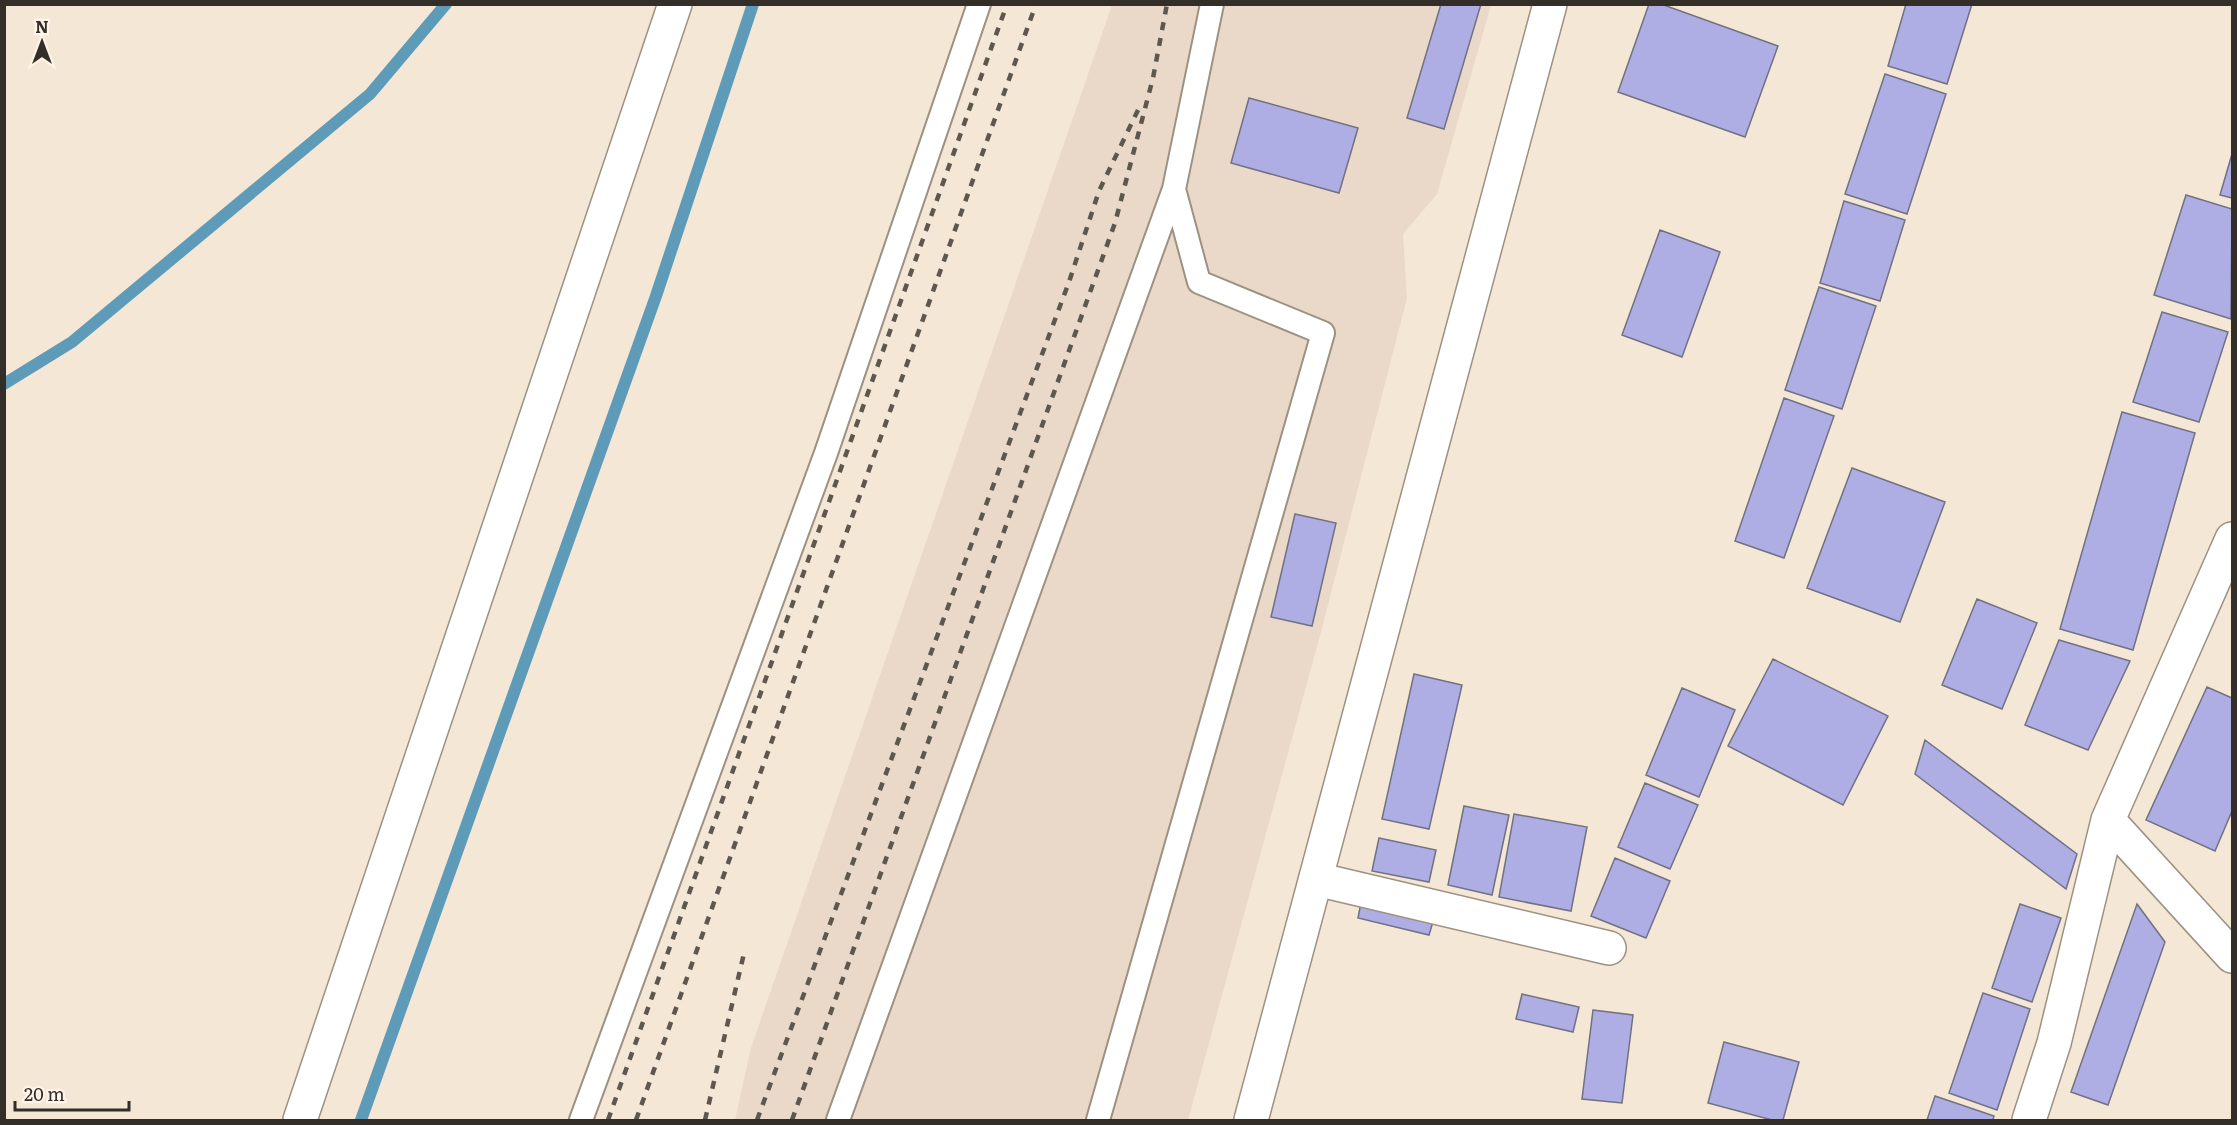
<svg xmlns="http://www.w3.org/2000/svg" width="2237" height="1125" viewBox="0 0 2237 1125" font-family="Literata,serif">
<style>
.industrial{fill:#ead8c8}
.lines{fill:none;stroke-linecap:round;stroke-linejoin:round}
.stream{stroke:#5e9bb9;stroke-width:12}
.building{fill:#aeaee4;stroke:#717182;stroke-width:1.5}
.lane-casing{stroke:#9d9181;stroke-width:26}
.street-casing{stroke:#9d9181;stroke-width:36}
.secondary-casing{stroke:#9d9181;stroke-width:36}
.lane{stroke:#fff;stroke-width:22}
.street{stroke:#fff;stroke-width:33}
.secondary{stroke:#fff;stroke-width:33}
.rail{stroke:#5d574e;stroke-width:4.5;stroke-dasharray:8 8;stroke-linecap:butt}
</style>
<rect width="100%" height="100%" fill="#f4e7d6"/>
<path class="industrial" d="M1112 5H1491L1437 194 1403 234 1407 298 1322 628 1188 1120H735L751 1048Z"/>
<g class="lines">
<path class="stream" d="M4 384 72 342 370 94 446 4
M361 1120 656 296 753 4"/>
</g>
<path class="building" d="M1441 4H1481L1444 129 1407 118Z
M1649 4H1661L1778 46 1745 137 1618 92Z
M1906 4H1972L1947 84 1888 66Z
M1885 74 1946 94 1907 214 1845 194Z
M1249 98 1358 128 1339 193 1231 163Z
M2232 154V198L2220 195Z
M2186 195 2232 209 2231 319 2154 295Z
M1844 201 1905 220 1880 301 1820 283Z
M1660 230 1720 252 1682 357 1622 335Z
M1819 287 1876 306 1842 409 1785 390Z
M2162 312 2228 332 2199 422 2133 402Z
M1784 398 1834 416 1784 558 1735 541Z
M2122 412 2195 433 2133 650 2060 629Z
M1852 468 1945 502 1900 622 1807 588Z
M1295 514 1336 523 1312 626 1271 617Z
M1977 599 2037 623 2002 709 1942 685Z
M2059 640 2130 661 2088 750 2025 725Z
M1773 659 1888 716 1843 805 1728 746Z
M1414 674 1462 685 1429 829 1382 819Z
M2207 687 2232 698V811L2215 851 2146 820Z
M1682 688 1735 710 1699 797 1646 775Z
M1925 740 2077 854 2066 889 1915 774Z
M1645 783 1698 805 1670 869 1618 847Z
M1464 806 1509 815 1492 895 1448 885Z
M1514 814 1587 827 1571 911 1499 897Z
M1379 838 1436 850 1429 882 1372 871Z
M1615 858 1670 881 1646 938 1591 916Z
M1362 897 1435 915 1429 935 1358 918Z
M2020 904 2061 918 2032 1002 1992 988Z
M2137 904 2165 942 2108 1105 2071 1092Z
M1983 993 2030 1009 1997 1110 1949 1093Z
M1522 994 1579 1007 1573 1032 1516 1019Z
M1593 1010 1633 1015 1622 1103 1582 1099Z
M1724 1042 1799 1062 1783 1120H1772L1708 1103Z
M1935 1096 1994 1116 1993 1120H1927Z"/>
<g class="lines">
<g class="lane-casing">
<path id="lane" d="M581 1120 826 453 979 4
M838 1120 1174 189 1212 4
M1098 1120 1323 333 1199 282 1174 189"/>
</g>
<g class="street-casing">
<path id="street" d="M2108 820 2232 956
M1316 879 1609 948
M300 1120 675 4
M2029 1120 2054 1043 2108 820 2232 539"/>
</g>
<g class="secondary-casing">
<path id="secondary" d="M1251 1120 1550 4"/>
</g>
<use href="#lane" class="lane"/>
<use href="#street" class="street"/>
<use href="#secondary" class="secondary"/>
<path class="rail" d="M608 1120 1007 4
M636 1120 1036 4
M705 1120 745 949
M757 1120 1069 282 1099 191 1139 108
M792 1120 1115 223 1153 78 1167 4"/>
</g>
<rect width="2237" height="1125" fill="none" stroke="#332e28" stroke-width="12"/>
<g transform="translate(42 42)" stroke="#fff4e7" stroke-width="4.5" paint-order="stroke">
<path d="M0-4.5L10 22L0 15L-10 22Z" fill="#332e28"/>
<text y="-9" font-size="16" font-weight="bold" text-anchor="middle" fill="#332e28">N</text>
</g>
<path d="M15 1101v9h114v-9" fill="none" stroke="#332e28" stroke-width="3"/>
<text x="24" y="1101" font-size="18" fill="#332e28" stroke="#fff4e7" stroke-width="4.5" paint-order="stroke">20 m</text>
</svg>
